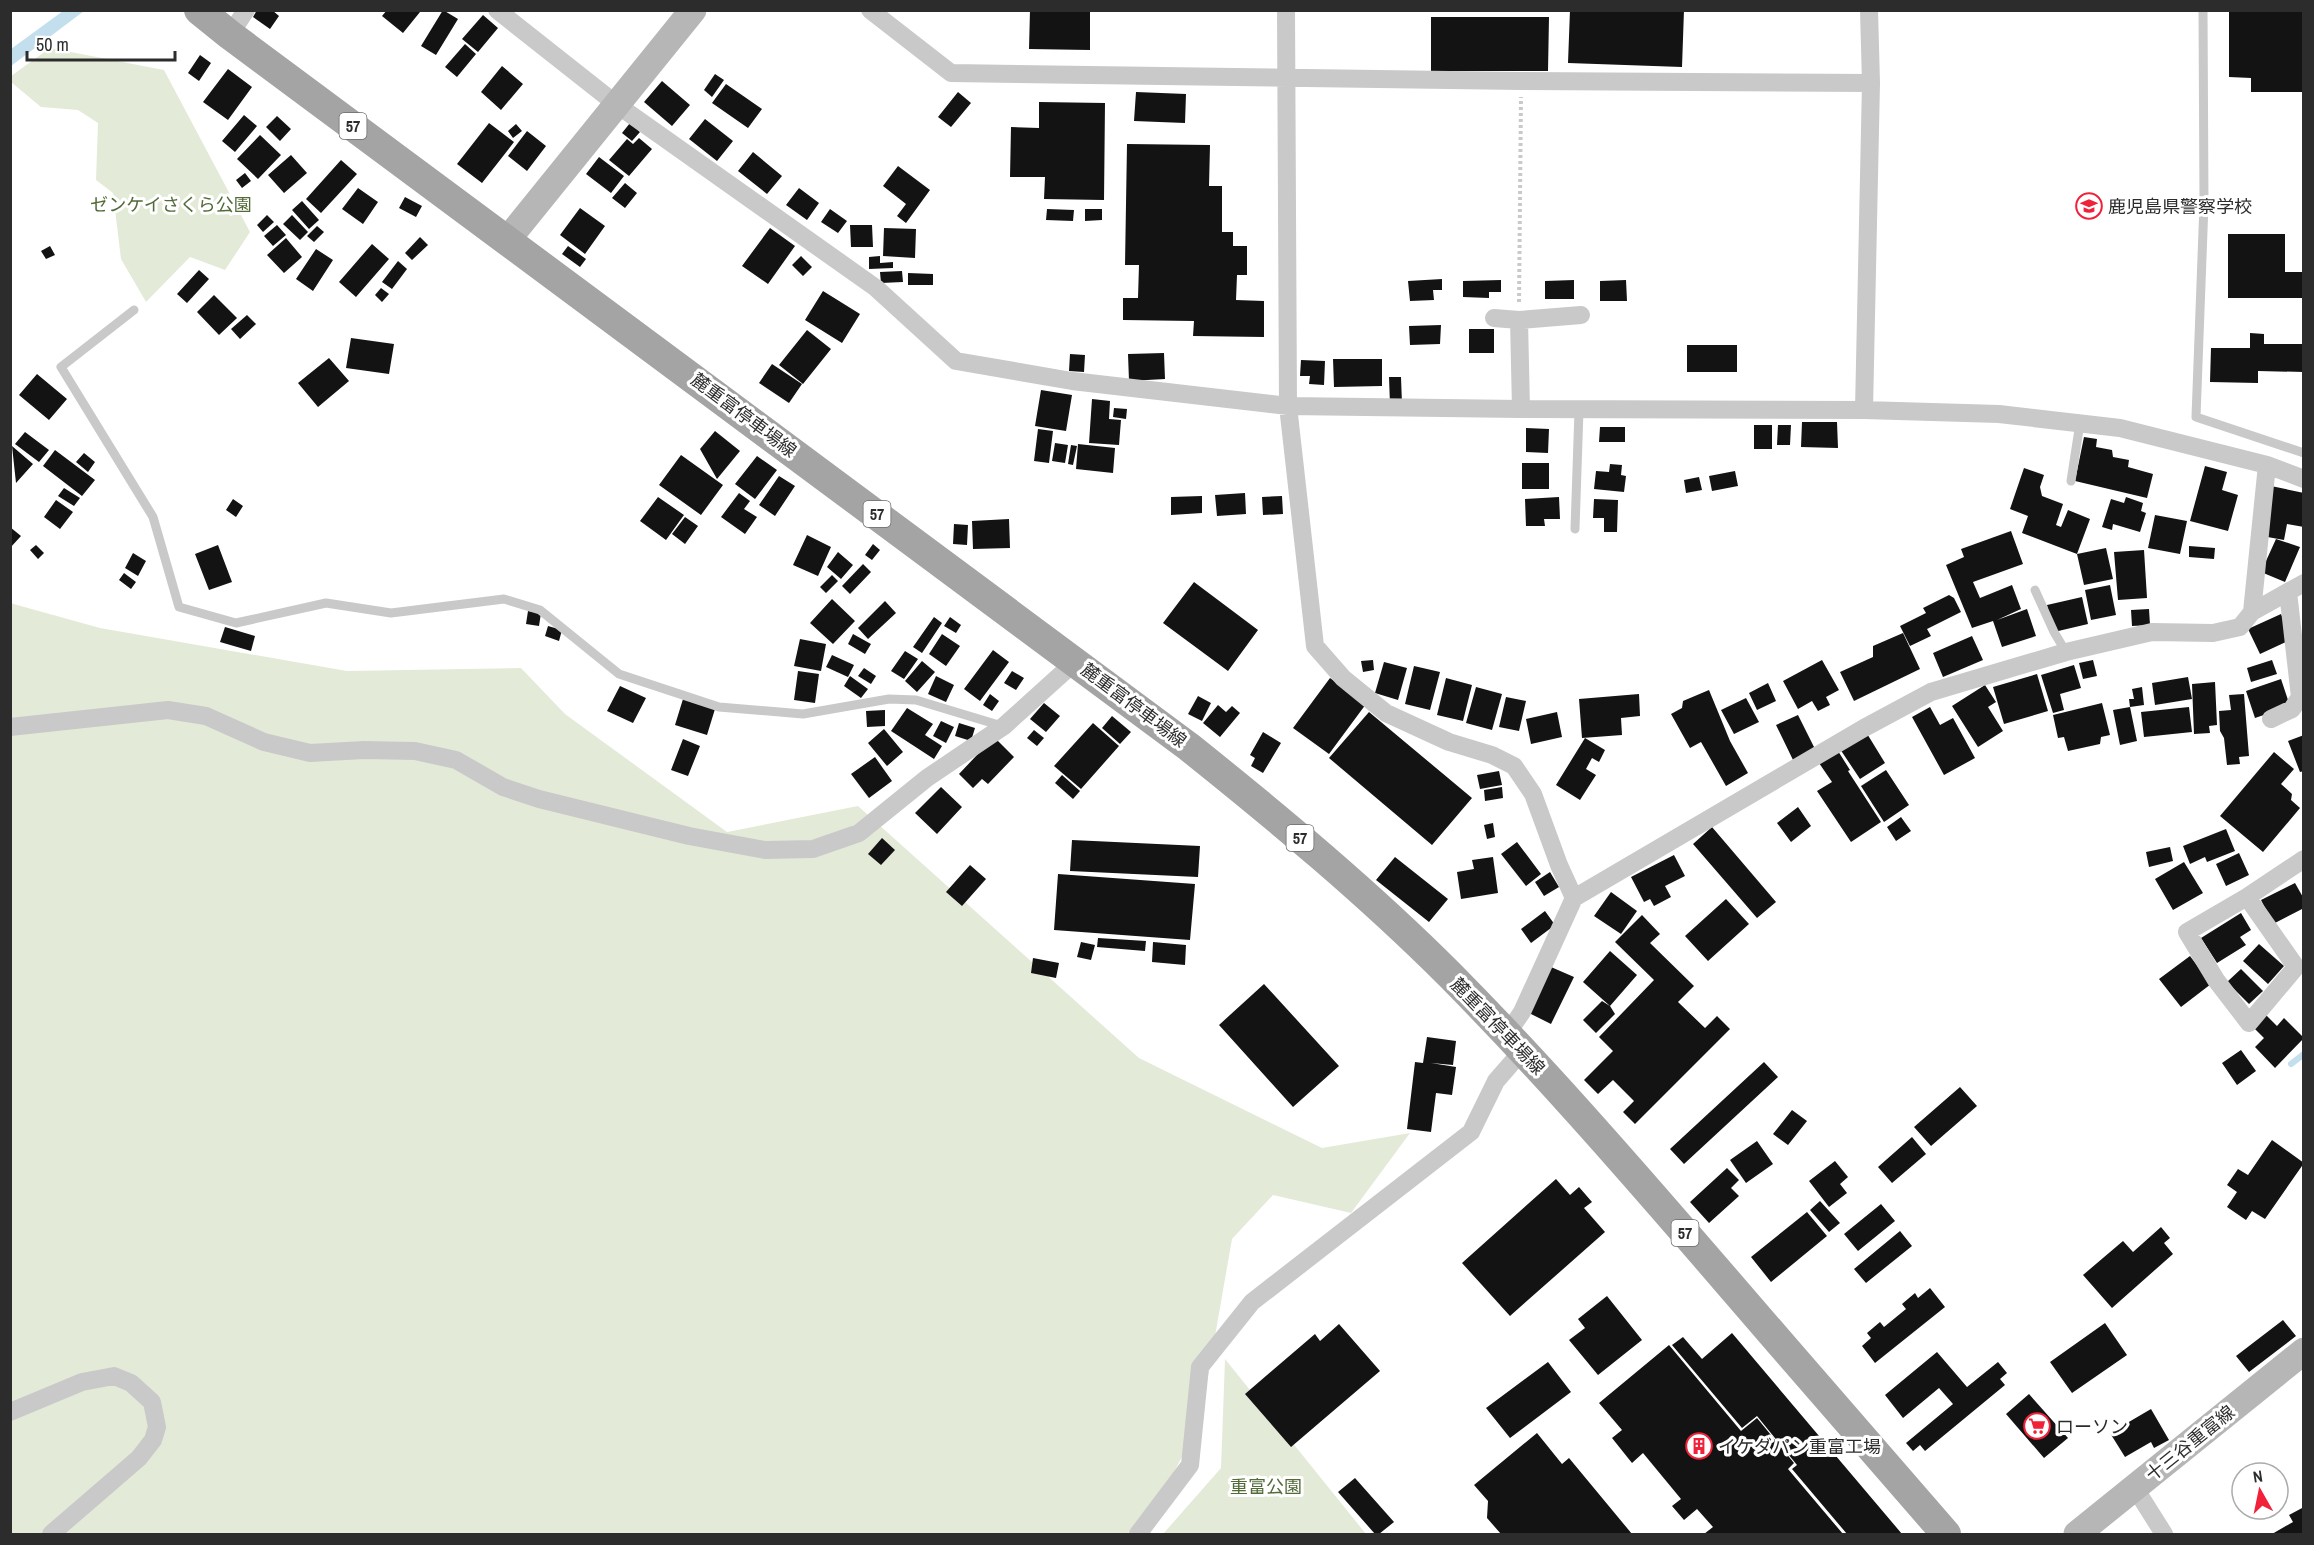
<svg xmlns="http://www.w3.org/2000/svg" width="2314" height="1545" viewBox="0 0 2314 1545" font-family="'Archivo Narrow','Noto Sans JP',sans-serif">
<style>
.green{fill:#e3ebd8}
.water{fill:#c3deed}
.lines{fill:none;stroke-linecap:round;stroke-linejoin:round}
.stream{stroke:#c3deed;stroke-width:6}
.building{fill:#131313}
.path{stroke:#c9c9c9;stroke-width:4;stroke-dasharray:3 3;stroke-linecap:butt}
.lane{stroke:#c9c9c9;stroke-width:9}
.street{stroke:#c9c9c9;stroke-width:18}
.secondary{stroke:#b6b6b6;stroke-width:27}
.primary{stroke:#a4a4a4;stroke-width:30}
.labels{text-anchor:middle;dominant-baseline:central;stroke-width:6;stroke-linejoin:round;paint-order:stroke}
.shield{fill:#fff;stroke:#6b6b6b;stroke-width:1.5}
.shield-label{font-size:16px;font-weight:bold;fill:#2c2c2c}
.park-label{font-size:18px;fill:#516a37;stroke:#fff}
.poi-label{font-size:18px;fill:#2c2c2c;stroke:#fff;text-anchor:start}
.street-label{font-size:18px;fill:#2c2c2c;stroke:#fff}
</style>
<rect width="100%" height="100%" fill="#fff"/>
<path class="green" d="M50 48 164 70 250 232 225 270 190 257 146 302 121 259 113 193 96 180 98 123 78 110 41 107 11 82V76Z
M10 603 100 628 347 671 521 668 565 714 727 832 858 806 1139 1058 1322 1148 1410 1133 1351 1213 1273 1195 1232 1239 1200 1422 1143 1532 1109 1534H11Z
M1225 1359 1366 1534H1163L1221 1468Z"/>
<path class="water" d="M63 11H84L11 66V49Z"/>
<g class="lines">
<path class="stream" d="M2291 1064 2304 1054"/>
</g>
<path class="building" d="M257 10H272L279 16 270 29 253 17Z
M387 10H419L420 12 403 33 382 16Z
M443 10 458 19 436 55 421 46Z
M1030 10H1090V50L1029 49Z
M1570 10H1684L1682 67 1568 63Z
M2229 10H2304V92H2251V78L2229 77Z
M483 15 498 28 478 52 462 39Z
M1431 17H1549L1548 71H1431Z
M465 44 476 54 457 77 445 67Z
M200 55 211 63 199 81 188 73Z
M502 66 523 84 501 110 481 92Z
M228 69 252 87 228 120 203 102Z
M715 74 724 80 712 97 704 90Z
M662 81 690 105 672 126 644 102Z
M726 84 762 109 748 128 712 103Z
M958 92 971 103 951 127 938 117Z
M1136 92 1186 94 1185 123 1134 121Z
M1039 102 1105 103 1104 200 1044 199 1045 177H1010L1011 127 1039 128Z
M244 115 257 126 235 152 222 141Z
M277 116 291 129 280 141 266 127Z
M705 119 733 141 717 161 689 139Z
M489 123 514 142 482 183 457 164Z
M630 123 640 132 632 141 622 133Z
M516 124 522 131 513 138 508 131Z
M527 131 546 146 527 171 508 156Z
M260 135 281 155 258 179 237 159Z
M639 138 652 149 629 176 609 160 627 139 633 144Z
M1127 144 1210 145 1209 186H1222V232H1233V246H1247V275H1237L1236 300 1264 301V337L1193 336 1194 321 1123 320V298H1138L1139 265H1125Z
M753 152 782 176 767 194 738 171Z
M291 155 307 173 284 193 268 175Z
M599 157 624 176 611 193 586 174Z
M341 160 357 174 321 213 306 199Z
M898 166 930 190 906 223 897 216 906 204 883 186Z
M245 173 251 181 242 188 236 180Z
M625 183 637 193 625 208 612 198Z
M358 188 378 202 363 224 342 209Z
M799 188 819 203 807 220 786 205Z
M405 197 422 206 416 217 399 208Z
M302 201 319 220 309 229 292 210Z
M580 208 605 226 585 254 560 235Z
M830 209 847 221 838 233 821 222Z
M1047 209 1074 210 1073 221 1046 220Z
M1085 209H1102V220L1085 221Z
M267 215 274 222 263 232 257 225Z
M292 215 308 232 300 240 283 224Z
M277 225 286 235 273 246 264 236Z
M850 225H872L873 247H851Z
M317 226 324 232 314 242 307 236Z
M770 228 795 246 768 284 742 266Z
M884 228 916 229 915 258 883 256Z
M2228 234H2285V272H2304V298H2228Z
M420 237 428 245 412 260 405 253Z
M286 238 302 257 284 273 267 255Z
M372 244 389 259 356 297 339 282Z
M50 246 55 255 46 259 41 251Z
M568 246 586 259 580 267 562 254Z
M316 249 333 260 313 291 296 279Z
M801 256 812 267 803 276 792 265Z
M880 256V263L893 262V268L869 269V257Z
M398 261 407 269 392 289 382 282Z
M199 270 209 279 187 303 177 294Z
M902 271 903 282 881 283 880 272Z
M908 273 933 274V285H908Z
M1442 279V290H1433L1434 300 1410 301 1408 281Z
M1501 280V292H1489V298L1463 297V281Z
M1574 280V299H1545V281Z
M1626 280 1627 301H1600V281Z
M381 288 389 294 382 302 375 295Z
M823 291 860 314 842 343 805 320Z
M214 295 237 318 219 335 197 312Z
M247 315 256 324 240 339 231 329Z
M1441 325 1440 344 1410 345 1409 326Z
M1469 329H1494V353H1469Z
M807 330 831 349 803 384 779 365Z
M2250 333 2264 334V344H2304V372L2258 371V383L2210 382 2211 348H2250Z
M351 338 394 344 389 374 346 368Z
M1687 345H1737V372H1687Z
M1164 353 1165 379 1129 381 1128 354Z
M1070 354 1085 355 1084 372 1069 371Z
M329 358 349 381 318 407 298 383Z
M1333 359H1382V386L1334 387Z
M1301 360 1325 361 1324 385 1309 384 1310 376H1300Z
M772 364 802 384 789 403 759 383Z
M37 374 67 399 49 420 19 395Z
M1389 377H1401L1402 404 1390 405Z
M1041 390 1072 395 1066 431 1035 426Z
M1092 399 1110 401 1109 419 1121 420 1119 445 1089 443Z
M1114 408 1127 409 1126 419 1113 417Z
M1802 422H1837L1838 448 1801 447Z
M1754 425H1772V449H1754Z
M1778 425H1791L1790 445H1777Z
M1600 427H1625V442H1599Z
M1526 428 1549 429 1548 453 1526 452Z
M1038 429 1053 431 1049 463 1034 461Z
M715 431 740 451 717 479 700 449Z
M25 432 49 450 39 462 15 444Z
M2084 437 2097 439 2096 447 2112 450 2113 457 2129 460 2128 467 2153 474 2147 498 2075 481Z
M1055 443 1068 445 1065 463 1052 461Z
M1078 444 1115 448 1113 473 1076 469Z
M1071 445 1077 446 1073 465 1068 464Z
M12 446 33 464 16 483Z
M55 450 95 480 82 496 43 466Z
M84 453 95 462 88 472 76 462Z
M681 455 723 485 701 515 659 485Z
M757 456 777 470 755 499 735 484Z
M1522 463H1549V489H1522Z
M1610 464 1622 465 1621 475 1626 476 1624 492 1594 489 1596 471 1609 472Z
M2205 466 2227 472 2222 490 2238 495 2228 531 2190 521Z
M2024 468 2044 475 2040 487 2042 496 2063 504 2056 525 2061 527 2068 510 2090 519 2077 554 2022 533 2028 516 2010 509Z
M1735 471 1738 486 1712 491 1709 476Z
M779 476 795 486 775 516 759 505Z
M1699 477 1702 490 1686 493 1684 480Z
M2271 486 2304 493V527L2287 524 2284 540 2262 536Z
M64 488 80 498 74 506 58 496Z
M739 493 750 501 744 509 757 517 745 534 721 517Z
M1245 493 1246 514 1217 516 1215 495Z
M1202 496V513L1171 515V497Z
M1282 496 1283 514 1263 515 1262 497Z
M658 497 684 515 666 540 640 521Z
M1559 497 1560 519H1544L1545 526H1526L1525 499Z
M2126 497 2143 503 2141 511 2146 513 2140 532 2113 524 2112 530 2102 527 2111 499 2124 503Z
M233 499 243 506 236 517 226 510Z
M1594 499 1618 500 1617 532H1604V518H1593Z
M56 500 73 512 60 529 44 517Z
M2155 515 2187 521 2180 554 2148 548Z
M685 517 698 526 685 544 672 534Z
M1009 519 1010 548 973 549 972 521Z
M954 524 968 525 967 545 953 544Z
M10 527 21 536 10 548Z
M2011 531 2023 564 1973 582 1980 598 2012 585 2021 609 1997 620 2027 609 2036 636 2002 647 1993 621 1972 628 1946 565 1964 557 1961 549Z
M807 535 831 547 818 576 793 565Z
M2276 539 2300 547 2285 582 2261 572Z
M873 544 880 550 872 560 865 555Z
M36 545 44 553 38 559 30 550Z
M218 545 232 582 209 590 195 554Z
M2189 546 2215 548 2214 559 2189 557Z
M2106 548 2113 579 2084 585 2077 554Z
M2144 550 2147 598 2118 600 2114 552Z
M838 552 853 565 841 579 827 567Z
M133 553 146 561 138 576 125 568Z
M863 564 871 572 850 594 842 586Z
M124 573 136 582 131 589 119 580Z
M832 575 838 581 826 593 820 587Z
M1194 582 1258 630 1228 671 1163 623Z
M2110 585 2116 615 2091 620 2085 590Z
M1949 595 1954 598 1961 612 1927 629 1931 636 1910 646 1900 626 1926 613 1923 608Z
M2082 597 2088 624 2054 632 2047 605Z
M832 599 855 621 833 644 810 623Z
M885 601 896 613 868 639 858 628Z
M2149 609 2150 625 2132 626 2131 610Z
M528 611 541 613 539 626 526 624Z
M2281 614 2292 639 2260 654 2248 629Z
M934 617 942 623 922 653 913 647Z
M950 617 961 625 956 633 944 626Z
M548 626 562 630 559 641 545 636Z
M225 627 255 636 251 651 220 642Z
M1903 633 1920 669 1854 701 1840 672 1873 657V646Z
M853 634 871 644 865 654 848 644Z
M942 634 960 646 946 666 929 654Z
M1972 636 1983 660 1943 677 1933 653Z
M800 639 826 644 821 671 794 666Z
M993 650 1009 662 980 701 964 689Z
M905 651 918 659 904 679 891 671Z
M832 655 854 665 848 677 826 667Z
M1373 660 1374 670 1363 672 1361 661Z
M1822 660 1839 690 1826 697 1830 705 1818 711 1812 701 1798 709 1783 681Z
M2093 660 2097 676 2083 679 2079 663Z
M2272 660 2277 674 2251 682 2247 668Z
M922 661 935 672 917 692 905 681Z
M1384 662 1407 668 1398 700 1375 693Z
M2074 665 2081 688 2060 694 2064 710 2053 713 2041 675Z
M1414 666 1440 672 1430 710 1405 704Z
M864 668 876 676 871 684 858 676Z
M798 671 819 674 815 703 794 700Z
M1012 671 1024 678 1016 690 1004 683Z
M2037 674 2048 711 2004 724 1993 687Z
M850 676 868 689 861 698 844 686Z
M936 676 954 685 946 702 928 694Z
M2188 677 2192 699 2155 705 2152 683Z
M1330 678 1366 704 1329 754 1293 728Z
M1446 678 1472 685 1463 721 1437 715Z
M2281 679 2290 706 2255 718 2246 691Z
M2215 682 2217 725 2209 726 2210 733 2194 734 2192 684Z
M1768 683 1776 701 1757 710 1749 693Z
M1985 685 1996 702 1988 707 2003 731 1978 747 1952 706Z
M620 686 646 698 633 723 607 711Z
M1476 687 1502 694 1492 730 1466 723Z
M2142 687 2144 705 2130 707 2129 699H2134L2132 689Z
M1709 690 1730 741 1748 773 1726 786 1701 742 1690 748 1671 714 1682 708 1683 701Z
M990 694 999 701 992 711 983 705Z
M1639 694 1640 716 1621 718 1622 735 1582 738 1579 699Z
M2244 694 2249 756 2239 757 2240 764 2227 765 2224 738 2220 731 2219 711 2231 710 2229 695Z
M1198 696 1211 703 1202 721 1188 714Z
M1506 697 1526 701 1519 731 1499 727Z
M1746 698 1759 722 1734 734 1721 710Z
M683 699 715 709 707 735 675 725Z
M1044 703 1060 716 1046 732 1030 719Z
M2102 703 2110 735 2101 737 2100 744 2068 751 2064 737 2058 738 2053 715Z
M1218 705 1226 712 1232 706 1240 713 1220 737 1203 723Z
M1930 707 1940 725 1953 718 1975 758 1944 775 1912 717Z
M2130 707 2137 741 2120 745 2113 710Z
M2189 707 2192 732 2144 737 2141 712Z
M907 708 933 724 925 735 942 746 934 759 891 731Z
M885 710V726L867 727 866 711Z
M1369 712 1472 798 1432 845 1329 758Z
M1557 712 1562 737 1531 744 1526 719Z
M1798 715 1816 751 1794 762 1776 725Z
M1112 716 1131 732 1120 744 1102 728Z
M941 721 954 727 946 743 933 736Z
M959 723 975 728 971 741 955 736Z
M1093 723 1119 746 1081 789 1054 766Z
M884 729 903 752 887 766 868 743Z
M1034 730 1044 738 1037 746 1027 738Z
M1263 732 1281 743 1263 773 1251 766 1255 758 1250 755Z
M1866 732 1885 763 1860 779 1840 749Z
M2304 735V771L2300 772 2288 741Z
M994 737 1014 757 988 784 982 779 973 788 959 774Z
M1585 738 1605 750 1599 762 1592 758 1586 769 1596 775 1580 800 1556 785Z
M683 739 700 746 688 776 671 770Z
M1838 751 1850 770 1848 771 1881 822 1851 842 1817 791 1832 782 1819 763Z
M2274 752 2294 769 2281 784 2292 794 2291 800 2300 808 2263 852 2220 816Z
M875 757 892 781 869 798 851 774Z
M1886 770 1909 805 1884 822 1861 786Z
M1499 771 1502 785 1480 789 1477 775Z
M1062 775 1080 791 1073 799 1055 783Z
M941 787 962 807 937 834 915 813Z
M1502 787 1503 798 1485 801 1484 790Z
M1798 807 1811 826 1791 842 1777 823Z
M1901 817 1911 831 1896 841 1887 827Z
M1493 823 1495 837 1487 839 1484 825Z
M1712 827 1776 902 1757 918 1693 844Z
M2226 829 2235 851 2207 862 2205 857 2190 864 2183 846Z
M882 838 895 850 881 865 868 854Z
M1072 840 1200 846 1198 877 1070 871Z
M1517 842 1541 874 1526 886 1501 854Z
M2170 847 2173 861 2149 867 2146 852Z
M2239 853 2249 875 2226 886 2216 864Z
M1674 855 1685 876 1665 886 1671 897 1654 906 1650 899 1644 902 1631 877Z
M1395 857 1448 899 1429 922 1376 880Z
M1493 857 1498 893 1461 899 1457 872 1474 869 1472 860Z
M2184 862 2203 893 2173 910 2155 879Z
M970 865 986 879 962 906 946 892Z
M1550 872 1559 887 1544 896 1535 882Z
M1058 874 1195 884 1190 940 1054 930Z
M2295 883 2304 899V908L2273 924 2261 900Z
M1611 892 1637 911 1621 934 1594 916Z
M1726 899 1749 924 1708 961 1685 936Z
M1545 911 1555 925 1531 943 1521 929Z
M2241 913 2251 930 2240 937 2246 945 2217 963 2201 938Z
M1642 915 1660 934 1650 943 1694 986 1678 1002 1705 1028 1717 1016 1730 1029 1635 1124 1623 1112 1634 1101 1613 1080 1598 1094 1584 1080 1613 1051 1599 1037 1654 980 1615 942Z
M1098 938 1146 941 1145 951 1097 947Z
M1081 942 1095 945 1091 960 1077 957Z
M1153 942 1186 945 1185 965 1152 962Z
M2259 944 2284 966 2268 984 2243 961Z
M1610 951 1637 975 1610 1006 1583 982Z
M2190 956 2211 984 2181 1007 2159 979Z
M1033 958 1059 963 1056 978 1031 973Z
M1551 967 1574 977 1551 1024 1529 1013Z
M2241 969 2263 991 2249 1004 2227 982Z
M1264 984 1339 1066 1293 1107 1219 1025Z
M1602 1001 1610 1006 1615 1014 1596 1033 1583 1020Z
M2266 1015 2277 1026 2284 1018 2304 1038 2275 1068 2255 1047 2264 1038 2253 1027Z
M1427 1037 1456 1041 1453 1065 1431 1063 1456 1067 1452 1095 1436 1093 1431 1132 1407 1129 1415 1062 1423 1063Z
M2241 1050 2256 1071 2237 1085 2222 1063Z
M1764 1062 1778 1077 1684 1164 1670 1149Z
M1960 1087 1977 1106 1931 1146 1914 1127Z
M1792 1110 1807 1121 1788 1145 1773 1134Z
M1912 1137 1926 1154 1892 1183 1878 1167Z
M2272 1140 2304 1163 2265 1219 2252 1211 2246 1220 2227 1207 2237 1192 2227 1185 2238 1169 2248 1175Z
M1757 1141 1773 1164 1746 1183 1730 1160Z
M1835 1161 1848 1177 1840 1184 1847 1193 1829 1207 1809 1181Z
M1727 1168 1739 1180 1731 1188 1739 1196 1709 1223 1690 1202Z
M1556 1179 1570 1195 1579 1187 1592 1202 1584 1208 1605 1232 1510 1316 1462 1263Z
M1820 1201 1840 1223 1829 1232 1810 1210Z
M1881 1204 1895 1221 1858 1251 1844 1234Z
M1807 1212 1827 1236 1771 1282 1751 1257Z
M2161 1227 2170 1238 2164 1243 2173 1254 2112 1308 2083 1275 2123 1241 2133 1252Z
M1900 1231 1912 1246 1866 1283 1854 1269Z
M1930 1288 1945 1307 1875 1363 1862 1346 1871 1338 1867 1333 1880 1322 1884 1327 1906 1309 1902 1304 1915 1293 1918 1298Z
M1607 1296 1642 1340 1598 1375 1569 1340 1585 1328 1578 1319Z
M2283 1320 2296 1336 2249 1372 2236 1356Z
M2105 1323 2127 1355 2072 1393 2050 1362Z
M1339 1324 1380 1371 1291 1447 1245 1394 1315 1334 1320 1341Z
M1732 1333 1902 1534H1847L1792 1469 1797 1465 1757 1416 1742 1428 1672 1345 1683 1337 1702 1359Z
M1669 1345 1741 1431 1757 1418 1794 1463 1788 1469 1843 1534H1704L1713 1527 1697 1509 1684 1520 1672 1506 1681 1499 1643 1453 1632 1463 1612 1438 1622 1430 1599 1403Z
M1937 1352 1967 1387 1998 1362 2007 1373 2000 1379 2005 1385 1925 1451 1920 1445 1913 1451 1906 1443 1953 1404 1939 1388 1903 1418 1885 1395Z
M1548 1362 1571 1392 1510 1438 1486 1408Z
M2029 1394 2068 1438 2044 1458 2006 1414Z
M2151 1409 2169 1440 2154 1448 2151 1442 2125 1457 2110 1433Z
M1537 1433 1562 1464 1569 1458 1632 1534H1501L1487 1518 1488 1501 1474 1485Z
M1355 1478 1394 1522 1379 1534H1375L1338 1492Z
M2304 1507V1534H2272L2293 1522 2289 1515Z"/>
<g class="lines">
<path class="path" d="M1519 302 1521 97"/>
<path class="lane" d="M2203 10 2204 204 2196 417 2304 453
M134 310 61 367 153 517 179 607 236 623 326 603 391 613 504 599 540 610 619 674 719 707 803 714 889 699 916 700 1002 726
M2071 481 2080 423
M1575 529 1579 410
M2035 590 2054 632 2066 652"/>
<path class="street" d="M497 10 616 104 876 288 956 361 1072 381 1288 406 1521 409 1864 410 1999 414 2120 428 2267 465 2304 479
M870 10 951 73 1521 81 1871 83
M1286 10 1288 406 1315 646 1343 678 1386 713 1449 742 1492 755 1514 766 1533 794 1559 865 1574 898
M230 35 246 10
M1494 318 1519 320 1581 315
M1519 320 1521 409
M1864 410 1871 83 1869 10
M2252 612 2304 583
M2271 719 2292 709 2300 697 2288 592
M10 727 168 710 206 716 264 742 310 753 364 750 415 751 456 760 503 787 539 799 689 836 765 850 813 849 859 833 927 778 1004 726 1076 661
M2247 897 2296 967 2249 1023 2216 980 2187 932 2247 897 2304 859
M1507 1034 1522 1012 1574 898 1864 728 1931 692 2066 652 2152 632 2213 633 2240 627 2252 612 2267 465
M10 1412 82 1382 114 1376 131 1383 152 1402 157 1427 153 1440 139 1458 51 1534
M2135 1488 2164 1534
M1138 1534 1190 1465 1200 1367 1252 1302 1471 1132 1496 1081 1523 1050"/>
<path class="secondary" d="M508 239 693 10
M2077 1534 2304 1351"/>
<path class="primary" d="M199 10 230 35 1189 747C1279 819 1368 893 1450 975 1539 1065 1622 1160 1705 1256 1785 1349 1866 1442 1946 1534"/>
</g>
<defs>
<g id="school-ring" transform="scale(1.35)"><circle r="9.5" fill="#fff" stroke="#f02138" stroke-width="1.5"/><path d="M0-5L7-2L0 1L-7-2ZM-4 1L0 2.5L4 1V4Q0 6-4 4Z" fill="#f02138"/></g>
<g id="supermarket-ring" transform="scale(1.35)"><circle r="9.5" fill="#fff" stroke="#f02138" stroke-width="1.5"/><path d="M-6-5.5h2.5l.6 2H6L4.5 2H-2.5L-4.4-4H-6ZM-1.5 3.2a1.3 1.3 0 1 0 .1 0ZM3 3.2a1.3 1.3 0 1 0 .1 0Z" fill="#f02138"/></g>
<g id="building-ring" transform="scale(1.35)"><circle r="9.5" fill="#fff" stroke="#f02138" stroke-width="1.5"/><path d="M-4-6H4V6H1V3H-1V6H-4ZM-2.5-4.3h1.7v1.8h-1.7ZM.8-4.3h1.7v1.8H.8ZM-2.5-1h1.7V.8h-1.7ZM.8-1h1.7V.8H.8Z" fill="#f02138"/></g>
</defs>
<g fill-rule="evenodd">
<use href="#school-ring" x="2089" y="206"/>
<use href="#supermarket-ring" x="2037" y="1426"/>
<use href="#building-ring" x="1699" y="1446"/>
</g>
<g class="labels">
<g class="shield">
<rect x="339.5" y="113" width="27" height="26" rx="4.5"/>
<rect x="863.5" y="501" width="27" height="26" rx="4.5"/>
<rect x="1286.5" y="825" width="27" height="26" rx="4.5"/>
<rect x="1671.5" y="1220" width="27" height="26" rx="4.5"/>
</g>
<g class="shield-label">
<text x="353" y="126">57</text>
<text x="877" y="514">57</text>
<text x="1300" y="838">57</text>
<text x="1685" y="1233">57</text>
</g>
<g class="park-label">
<text x="171" y="204">ゼンケイさくら公園</text>
<text x="1266" y="1486">重富公園</text>
</g>
<g class="poi-label">
<text x="2108" y="206">鹿児島県警察学校</text>
<text x="2056" y="1426">ローソン</text>
<text x="1718" y="1446">イケダパン重富工場</text>
</g>
<g class="street-label">
<text transform="translate(744 415) rotate(37)">麓重富停車場線</text>
<text transform="translate(1134 705) rotate(37)">麓重富停車場線</text>
<text transform="translate(1498 1026) rotate(46)">麓重富停車場線</text>
<text transform="translate(2190 1443) rotate(-39)">十三谷重富線</text>
</g>
</g>
<rect width="2314" height="1545" fill="none" stroke="#2c2c2c" stroke-width="24"/>
<g transform="translate(2260 1491) rotate(351)"><circle r="28" fill="#ffffff" stroke="#ababab" stroke-width="1.5"/>
<path d="M0-4.5L10 22L0 15L-10 22Z" fill="#f02138"/>
<text y="-9" font-size="16" font-weight="bold" text-anchor="middle" fill="#2c2c2c">N</text>
</g>
<path d="M27 51v9h148v-9" fill="none" stroke="#2c2c2c" stroke-width="3"/>
<text x="36" y="51" font-size="18" fill="#2c2c2c" stroke="#ffffff" stroke-width="4.5" paint-order="stroke">50 m</text>
</svg>
